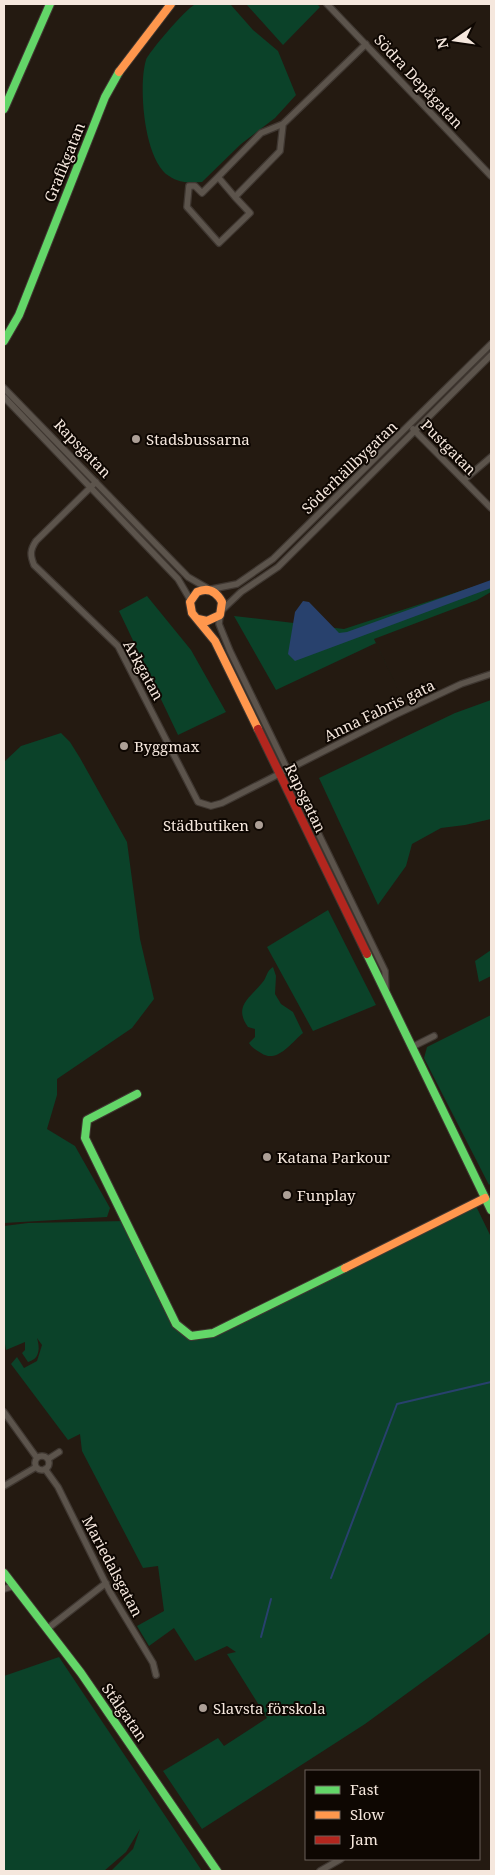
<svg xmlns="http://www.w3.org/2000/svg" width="495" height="1875" viewBox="0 0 495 1875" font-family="'Noto Serif',serif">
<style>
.green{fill:#0b4229}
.water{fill:#28416d}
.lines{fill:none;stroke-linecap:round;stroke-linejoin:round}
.stream{stroke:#28416d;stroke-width:2}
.street-casing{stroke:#3f3731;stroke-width:8}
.fast-casing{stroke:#3f3731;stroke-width:10}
.slow-casing{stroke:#3f3731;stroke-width:10}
.jam-casing{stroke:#3f3731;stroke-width:10}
.street{stroke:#5c544c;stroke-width:5.5}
.fast{stroke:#63d668;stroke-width:8}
.slow{stroke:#ff974d;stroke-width:8}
.jam{stroke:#b3261e;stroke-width:8}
.poi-dot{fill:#ac9f96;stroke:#0e0702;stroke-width:2}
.labels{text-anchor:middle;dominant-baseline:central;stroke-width:4;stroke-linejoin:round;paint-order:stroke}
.street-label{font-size:15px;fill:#f5e7dd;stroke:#0e0702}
.poi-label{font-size:15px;fill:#f5e7dd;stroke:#0e0702;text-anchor:start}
</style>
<rect width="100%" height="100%" fill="#241a11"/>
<path class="green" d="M196 4 231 5 253 30 278 51 296 95 275 118 241 144 202 182C190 183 179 183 169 176 144 161 138 86 146 60 149 52 188 6 196 4Z
M246 4H317L320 7 283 45Z
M491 581V592L477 600 374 639 406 706 376 643 276 690 234 616 344 629Z
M147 596 191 650 226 712 178 735 119 611Z
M491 700V819L465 825 441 828 412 844 406 866 378 905 319 778 455 713Z
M61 733 70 742 80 758 127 842 140 939 154 999 132 1028 57 1079V1095L47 1129 75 1146 110 1208 107 1217 4 1223V762L21 746Z
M328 910 376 1005 313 1031 267 947Z
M491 950V976L479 982 475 961Z
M273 967 276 976 275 994 281 1004 293 1012 303 1033C291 1043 277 1064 261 1053 256 1050 252 1048 249 1043L255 1037V1029L248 1027C233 1006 250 998 262 983 267 978 266 971 273 967Z
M491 1015V1183L489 1185 424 1058 427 1047Z
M475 1204 491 1237V1632L365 1724 202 1829 163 1771 218 1738 224 1746 267 1718 227 1654 236 1652 227 1646 195 1661 174 1628 149 1646 137 1626 164 1611 158 1566 143 1568 82 1451 80 1434 68 1440 11 1364 17 1357 24 1368 37 1361 42 1345 37 1338C40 1348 40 1359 28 1362L22 1353 25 1350V1342L6 1350 4 1338V1226L28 1223 125 1221 176 1324 191 1336 213 1333Z
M59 1657 202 1871H111L133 1849 140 1829 126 1852 104 1871H4V1676Z"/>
<path class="water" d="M491 580V588L295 661 288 654 295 612 303 601 309 602 339 633 347 632Z"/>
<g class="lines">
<path class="stream" d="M331 1578 397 1404 491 1382
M261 1637 271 1599"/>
<g class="street-casing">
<path id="street" d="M327 4 491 176
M283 124 280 151 235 197 218 177 261 133 283 124 366 44
M218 177 202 193 195 186H189L187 207 219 243 250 213 235 197
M4 388 188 577 207 588
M4 397 178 579 191 601
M413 429 491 508
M464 480 491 457
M96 482 36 541C30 550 30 555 34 565L118 646 198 802 211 806 222 803 395 715 461 684 491 674
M212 589 237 584 273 559 491 344
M222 610 241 592 278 567 491 355
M220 615 219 624 230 651 385 971 386 991
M412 1047 434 1036
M4 1412 37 1458
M35 1463a7 7 0 1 1 14 0a7 7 0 1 1-14 0Z
M48 1459 59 1452
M45 1469 58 1487 110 1592 153 1663 156 1675
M4 1486 36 1467
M4 1589 14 1586
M47 1629 106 1583
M320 1871 341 1859"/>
</g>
<g class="fast-casing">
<path id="fast" d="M4 109 50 4
M4 341 19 315 105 97 119 72
M367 954 491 1210
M137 1094 87 1120 85 1138 176 1324 191 1336 213 1333 345 1268
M4 1573 81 1673 217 1871"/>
</g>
<g class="slow-casing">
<path id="slow" d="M119 72 171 4
M198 619 207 621 220 615 222 602C216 591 208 587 197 592L190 602 192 613 215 641 258 729
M345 1268 485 1198"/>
</g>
<g class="jam-casing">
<path id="jam" d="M258 729 367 954"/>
</g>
<use href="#street" class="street"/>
<use href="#fast" class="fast"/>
<use href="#slow" class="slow"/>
<use href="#jam" class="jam"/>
</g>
<g class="poi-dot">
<circle cx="136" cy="439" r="5"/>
<circle cx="124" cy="746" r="5"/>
<circle cx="259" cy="825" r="5"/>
<circle cx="267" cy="1157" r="5"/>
<circle cx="287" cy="1195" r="5"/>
<circle cx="203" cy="1708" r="5"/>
</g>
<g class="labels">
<g class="street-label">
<text transform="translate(419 81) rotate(47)">Södra Depågatan</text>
<text transform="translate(64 162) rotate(-68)">Grafikgatan</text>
<text transform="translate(449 447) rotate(45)">Pustgatan</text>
<text transform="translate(83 448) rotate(46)">Rapsgatan</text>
<text transform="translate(349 467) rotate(-44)">Söderhällbygatan</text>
<text transform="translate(144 670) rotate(61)">Arkgatan</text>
<text transform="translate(379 710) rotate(-26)">Anna Fabris gata</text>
<text transform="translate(306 798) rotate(64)">Rapsgatan</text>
<text transform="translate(113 1566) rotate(62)">Mariedalsgatan</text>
<text transform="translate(125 1712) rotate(55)">Stålgatan</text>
</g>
<g class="poi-label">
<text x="146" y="439">Stadsbussarna</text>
<text x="134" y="746">Byggmax</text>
<text x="249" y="825" text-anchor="end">Städbutiken</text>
<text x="277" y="1157">Katana Parkour</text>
<text x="297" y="1195">Funplay</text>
<text x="213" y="1708">Slavsta förskola</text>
</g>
</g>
<rect width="495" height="1875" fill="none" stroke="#f5e7dd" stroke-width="10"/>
<rect x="305" y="1770" width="175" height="90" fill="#0e0702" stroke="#6a615a"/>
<rect x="315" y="1786" width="25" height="8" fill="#63d668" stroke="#6a615a"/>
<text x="350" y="1795" font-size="15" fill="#f5e7dd">Fast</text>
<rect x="315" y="1811" width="25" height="8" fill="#ff974d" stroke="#6a615a"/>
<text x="350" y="1820" font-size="15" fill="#f5e7dd">Slow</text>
<rect x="315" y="1836" width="25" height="8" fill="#b3261e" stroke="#6a615a"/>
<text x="350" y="1845" font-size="15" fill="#f5e7dd">Jam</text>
<g transform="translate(455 40) rotate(257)" stroke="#0e0702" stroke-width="4" paint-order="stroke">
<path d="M0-4L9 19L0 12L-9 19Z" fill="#f5e7dd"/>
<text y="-8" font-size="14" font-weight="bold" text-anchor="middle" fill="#f5e7dd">N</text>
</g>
</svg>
